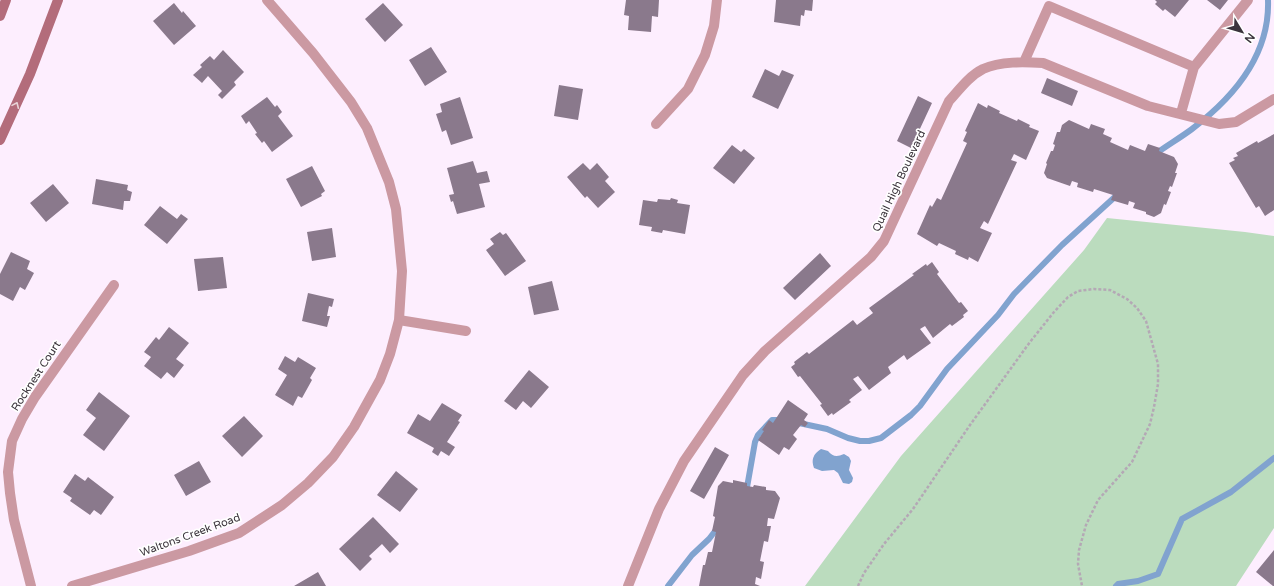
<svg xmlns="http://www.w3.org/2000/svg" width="1274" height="586" viewBox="0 0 1274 586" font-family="'Varela Round',sans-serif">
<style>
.green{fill:#bbdcbe}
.water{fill:#81a3cf}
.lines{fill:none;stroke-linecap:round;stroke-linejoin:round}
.stream{stroke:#81a3cf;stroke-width:6}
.building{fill:#8a798c}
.path{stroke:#b4a8b5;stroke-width:2.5;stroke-dasharray:3 2;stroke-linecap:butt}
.street{stroke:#cb99a2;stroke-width:10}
.secondary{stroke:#b36c7b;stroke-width:10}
.oneway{stroke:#e8d3d7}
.labels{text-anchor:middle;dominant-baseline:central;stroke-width:3.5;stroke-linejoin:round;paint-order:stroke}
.street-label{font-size:11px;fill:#3a333b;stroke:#fff}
</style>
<rect width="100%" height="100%" fill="#fdeefe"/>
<path class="green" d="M1107 218 1245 232 1274 236V528L1236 586H805L901 456 1084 250Z"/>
<path class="water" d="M821 449 828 451C833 457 837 457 844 454L849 457 851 461 849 470 853 478 852 482 849 484 843 483 838 473 834 470 822 471 814 468C811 460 813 454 821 449Z"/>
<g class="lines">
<path class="stream" d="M1154 155C1166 146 1180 138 1192 129 1233 98 1270 55 1268 0
M799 423 827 429 848 438 860 441H869L881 438 911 415 920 406 947 369 998 315 1014 294 1062 245 1117 195
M746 493 755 442 758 435 772 420H782
M668 586 692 555 709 539 719 526
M1116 586 1118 584 1138 581 1158 574 1182 519 1231 492 1274 458"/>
</g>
<path class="building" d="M626 0H659L658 17 652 16 651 32 628 30 629 16 624 15Z
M776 0H813L812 11 805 10 804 16 801 15 800 26 774 22Z
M1155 0H1189L1175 17 1165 9 1163 11 1155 4 1157 2Z
M1207 0H1228L1220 10Z
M174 3 182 13 183 11 196 26 174 45 153 21Z
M383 3 403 25 385 42 365 19Z
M431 47 447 72 425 86 409 60Z
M223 50 244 72 234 82 236 85 222 99 218 95 222 91 208 76 202 83 193 75 202 67 200 65 210 56 214 60Z
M765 69 779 76 782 70 794 75 778 109 752 97Z
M1047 78 1078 91 1072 106 1041 93Z
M559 85 583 89 578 120 554 116Z
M918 96 932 103 911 148 897 141Z
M267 97 275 107 277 105 282 112 278 116 293 136 272 152 264 141 262 143 255 134 257 133 249 121 246 124 241 116Z
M460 97 473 138 451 145 446 130 442 132 436 114 442 112 440 104Z
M978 103 987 108 988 105 1000 111 999 113 1017 121 1018 119 1030 125 1029 127 1039 131 1026 160 1014 154 1011 160 1017 162 988 224 984 221 980 228 992 233 978 262 969 257 968 260 955 254 956 251 939 243 937 246 917 234 930 205 932 207 937 198 941 200 967 143 963 141 967 132 965 131Z
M1069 120 1089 129 1091 124 1105 129 1103 134 1112 138 1110 142 1128 150 1130 145 1145 151 1148 144 1160 148 1159 151 1174 157 1178 164 1175 173H1177L1172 187 1170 186 1168 191 1171 192 1166 205 1164 204 1161 213 1154 217 1146 214V212L1133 208 1135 203 1129 201 1128 205 1111 200 1113 195 1094 189 1093 192 1077 187 1078 183 1072 181 1070 186 1047 178 1044 173 1047 164 1046 163 1051 151H1053L1055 145 1053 144 1057 132H1060L1062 125Z
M1274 134V210L1265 216 1259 206 1256 208 1229 163 1235 160 1233 158 1238 156 1236 153 1257 141 1258 143Z
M732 145 741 152 744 149 755 158 734 184 713 168Z
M473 161 477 173 487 171 490 182 479 184 485 207 457 214 453 201 451 202 449 195 454 194 447 168Z
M583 163 590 170 597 163 609 177 605 181 615 192 598 208 587 196 585 198 567 177Z
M312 166 325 191 321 194 322 196 301 207 286 179Z
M96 179 128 185 127 190 132 192 130 201H124L123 210 92 204Z
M53 184 69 203 46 222 30 203Z
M671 198 678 200 677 203 690 205 685 234 663 230 662 233 651 231 652 227 639 225 643 200 657 202 658 199 670 200Z
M160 206 177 219 181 214 188 219 167 244 144 225Z
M332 228 336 257 312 261 307 232Z
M500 232 503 235 506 233 526 261 505 276 486 250 494 244 490 239Z
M11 252 30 261 27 269 34 273 25 290 20 287 13 301 0 294V274Z
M820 253 831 266 795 300 783 288Z
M223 257 227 288 198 291 194 259Z
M932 262 939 272 937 274 959 303 961 302 968 311 963 315 964 317 952 326 950 324 933 338 925 326 920 329 931 343 907 360 904 355 888 367 891 373 869 390 858 376 853 379 862 390 849 400 851 402 833 415 832 413 828 416 820 405 822 404 800 376 798 377 791 367 795 364 794 362 807 352 809 354 853 320 857 325 873 313 869 308 914 275 912 274 926 264 927 266Z
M552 281 559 310 534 315 528 287Z
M308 293 334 299 332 307 329 306 327 316H330L327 327 302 321Z
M169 327 189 343 176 359 184 365 174 378 167 372 161 379 144 366 151 357 144 352 156 337 159 340Z
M285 356 295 362 298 357 316 368 310 378 312 380 302 398 298 396 293 406 275 395 287 375 278 369Z
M529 370 549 387 531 408 523 401 516 410 504 401Z
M99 392 130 416 104 451 83 435 96 418 86 410Z
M788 400 808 414 804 420 808 423 805 427 801 425 793 435 797 439 789 450 784 447 779 455 758 440 764 431 762 430 769 420 773 423Z
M442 403 462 415 458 421 460 422 447 442 455 447 449 456 441 451 438 456 432 452 434 448 407 433 418 414 430 421Z
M244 416 263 436 242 457 222 436Z
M715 447 729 455 704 499 690 491Z
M199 461 211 482 186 496 174 475Z
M396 471 418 489 400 512 377 495Z
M75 474 85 481 88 477 114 497 101 515 94 510 90 515 70 501 72 498 63 492Z
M733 480 747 483V486L753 487 754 485 766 487V490L775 491 780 498 774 519 768 518 767 526H771L768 542 764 541 760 561 764 562 761 579 756 577 755 584 760 586H699L703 565H705L708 552H712L716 532 712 531 715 517 713 516 718 486 723 481 733 483Z
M373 517 399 544 390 553 382 544 369 556 372 559 360 571 339 549Z
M1274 550V586H1273L1256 572Z
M318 572 326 586H294Z"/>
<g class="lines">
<path class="path" d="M858 586 864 573 884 544 913 509 970 425 1030 342 1054 312 1068 297 1078 291 1094 289 1110 290 1127 299 1137 308 1146 321 1158 364V384L1154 407 1150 424 1132 462 1098 500 1086 525 1079 550 1078 564 1082 586"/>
<path class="street" d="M1024 62 1049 6 1194 67
M1181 113 1194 67 1248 0
M656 124 688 89 705 55 714 26 717 0
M399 320 466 331
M31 586 14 520 10 493 8 472 12 441 22 419 35 397 114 285
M72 586 189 551 239 533 282 505 308 483 333 457 354 427 380 380 390 354 399 320 402 271 396 209 389 182 367 128 351 102 313 53 267 0
M628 586 659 509 684 461 743 375 765 351 871 257 884 241 949 101C959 90 969 76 983 69 1001 61 1024 62 1043 63L1148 106 1219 124 1236 122 1274 99"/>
<path class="secondary" d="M0 16 6 0
M0 140 30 74 58 0"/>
</g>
<defs><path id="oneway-chevron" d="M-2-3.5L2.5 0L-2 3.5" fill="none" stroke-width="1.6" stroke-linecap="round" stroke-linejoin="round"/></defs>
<use class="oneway" href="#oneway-chevron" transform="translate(16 105) rotate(-66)"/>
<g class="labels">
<g class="street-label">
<text transform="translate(899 181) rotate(-65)">Quail High Boulevard</text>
<text transform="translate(36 376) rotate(-57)">Rocknest Court</text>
<text transform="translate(190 535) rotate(-20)">Waltons Creek Road</text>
</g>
</g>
<g transform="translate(1242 32) rotate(128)" stroke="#ffffff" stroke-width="3" paint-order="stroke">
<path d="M0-3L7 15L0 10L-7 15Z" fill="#3a333b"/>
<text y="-6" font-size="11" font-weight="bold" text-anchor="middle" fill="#3a333b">N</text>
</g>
</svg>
